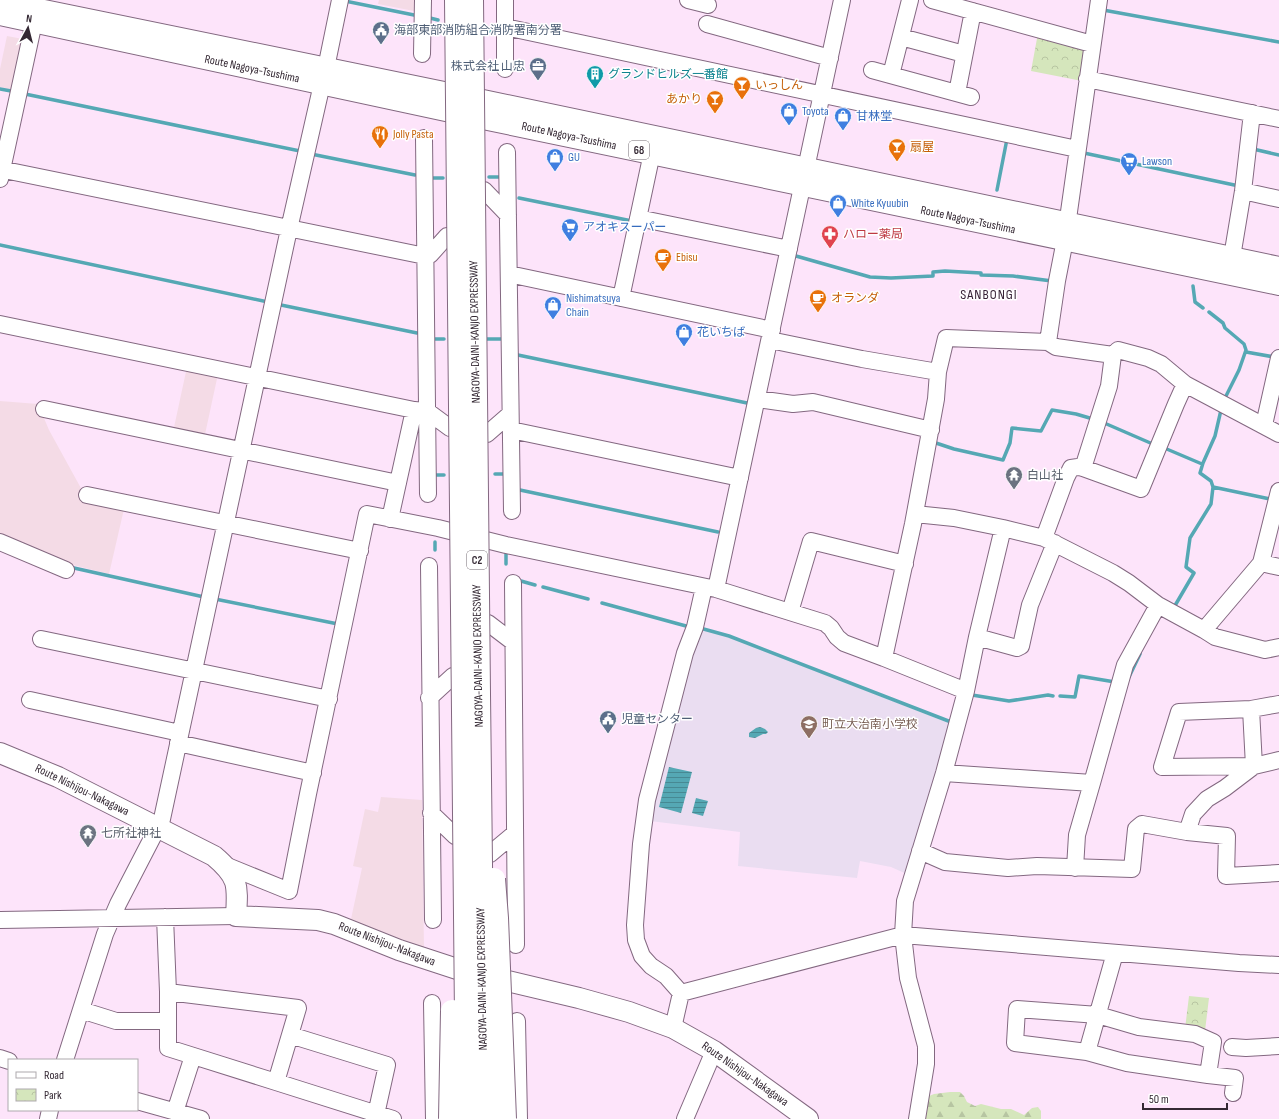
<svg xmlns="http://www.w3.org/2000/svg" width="1279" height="1119" viewBox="0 0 1279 1119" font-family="'Sofia Sans Condensed','Noto Sans JP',sans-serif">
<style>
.industrial{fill:#f4dbe6}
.education{fill:#eaddf1}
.forest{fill:url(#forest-firs)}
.park{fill:url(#park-crowns)}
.water{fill:url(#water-rules)}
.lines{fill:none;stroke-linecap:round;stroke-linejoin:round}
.stream{stroke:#55a8b4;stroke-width:3.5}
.minor-casing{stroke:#836880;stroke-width:18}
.major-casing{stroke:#836880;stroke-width:22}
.minor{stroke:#fff;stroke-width:16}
.major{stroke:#fff;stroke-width:20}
.highway-bridge-casing{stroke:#836880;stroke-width:24;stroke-linecap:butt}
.highway-bridge{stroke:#fff;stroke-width:22}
.labels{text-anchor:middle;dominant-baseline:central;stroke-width:3;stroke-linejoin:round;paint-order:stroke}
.shield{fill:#fff;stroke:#716870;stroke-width:1}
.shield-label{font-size:11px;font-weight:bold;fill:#342833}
.service-label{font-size:12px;fill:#4e5e75;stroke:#fff;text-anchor:start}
.street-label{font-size:12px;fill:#342833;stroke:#fff}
.culture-label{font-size:12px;fill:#0d838f;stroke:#fff;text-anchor:start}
.food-label{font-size:12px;fill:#c56008;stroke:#fff;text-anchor:start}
.shop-label{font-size:12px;fill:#366cbe;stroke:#fff;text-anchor:start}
.health-label{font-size:12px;fill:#be3a42;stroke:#fff;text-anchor:start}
.worship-label{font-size:12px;fill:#5b616d;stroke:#fff;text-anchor:start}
.education-label{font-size:12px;fill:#785e54;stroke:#fff;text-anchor:start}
.quarter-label{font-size:14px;letter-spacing:1px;fill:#362035;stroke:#fff}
</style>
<defs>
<pattern id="forest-firs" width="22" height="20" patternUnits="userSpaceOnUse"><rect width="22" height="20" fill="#d5e6bc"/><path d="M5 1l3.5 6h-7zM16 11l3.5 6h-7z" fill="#b7c5a2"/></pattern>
<pattern id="park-crowns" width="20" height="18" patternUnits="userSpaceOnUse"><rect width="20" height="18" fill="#d5e6bc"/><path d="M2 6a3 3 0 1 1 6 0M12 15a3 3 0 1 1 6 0" fill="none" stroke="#b7c5a2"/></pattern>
<pattern id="water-rules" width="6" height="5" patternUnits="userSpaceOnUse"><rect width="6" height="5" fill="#55a8b4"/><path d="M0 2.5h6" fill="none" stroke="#478993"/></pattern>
</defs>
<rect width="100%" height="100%" fill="#fde4fa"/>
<path class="industrial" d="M379 0H414V11L378 4Z
M7 36 23 39 12 90 0 87V69Z
M187 367 218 374 204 439 173 432Z
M0 401 38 404 49 430 88 501 124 509 109 574 73 565 0 535Z
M381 797 422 800 424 951 383 935 351 919 362 868 353 866 365 809 378 812Z"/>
<path class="education" d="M703 630 729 637 951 724 909 875 891 867 860 861 857 878 738 866 740 832 650 821 694 650Z"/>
<path class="forest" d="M950 1092H960L964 1096 967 1102 975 1106 981 1104 1001 1109H1011L1024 1115 1032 1108 1038 1107 1041 1111V1119H921L924 1098 934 1094Z"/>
<path class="park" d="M1038 33 1084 46 1082 81 1031 71Z
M1189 996 1209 998 1205 1031 1185 1029Z"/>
<path class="water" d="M760 727 765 729 768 732 766 734H763L755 738 749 737V733L756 728Z
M669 767 692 772 681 813 659 807Z
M696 798 708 801 703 816 692 813Z"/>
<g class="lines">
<path class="stream" d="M345 1 414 15
M1104 8 1103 10 1279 42
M430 18 438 20
M488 31H499
M0 89 11 91
M25 94 300 151
M1253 149 1279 155
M1084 153 1239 186
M311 154 415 175
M489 177H500
M431 178H443
M997 190 1007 139
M519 198 632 221
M0 245 268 302
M796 256 870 277 891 278 933 276V272L945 271 981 273V275L1013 276 1052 281
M1193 286 1195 302 1203 308
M281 305 417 333
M1209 312 1223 323 1225 328 1244 344 1246 350 1239 370 1224 400
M433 339H444
M487 339H502
M1246 352 1274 357
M518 355 747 403
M1102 422 1155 445
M933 442 954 449 1003 460 1010 443 1012 428 1041 431 1052 410 1076 414 1093 419
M1162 447 1202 464
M495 474H504
M435 475H444
M1213 487 1270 499
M520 490 718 532
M435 550V542
M506 564V553
M74 568 204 597
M521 581 535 585
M543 587 588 599
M215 599 338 624
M602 603 686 626
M1173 609 1194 573 1186 567 1190 538 1211 504 1213 487 1211 481 1200 473 1203 463 1215 436 1221 410
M700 628 729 636 951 722
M1129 677 1140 654
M971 696 972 695 1009 701 1048 695 1053 696
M1060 696 1075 697 1079 676 1115 682"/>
<g class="minor-casing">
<path id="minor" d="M505 0V69
M688 0 708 5
M932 0 1092 44
M707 24 830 58
M505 27 1077 149
M901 37 964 54
M422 54 423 0
M326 68 340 0
M872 70 971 97
M891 75 910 0
M1087 79 1279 119
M957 93 973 11
M424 138 428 494
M507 152 512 511
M0 169 425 256 430 255 447 236
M0 179 34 22 39 13
M484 190 508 215
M1243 191 1279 199
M638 218 789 249
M1232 257 1243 191 1252 113
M509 274 772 330
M621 298 652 153
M0 324 414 410 427 411 450 428
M770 340 862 359 938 372
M1048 342 1057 281 1065 240 1099 0
M757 399 793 404 813 402 931 430
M44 409 398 483
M1264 425 1279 358
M511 430 740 478
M487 434 510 414
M1083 468 1109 386 1113 355
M87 495 360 551
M915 514 954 518 1003 528 1044 538 1113 573 1129 583 1158 605 1204 630 1261 563 1279 491
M390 519 414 410
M1044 538 1066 478 1071 468 1078 467 1083 468 1141 489 1176 404 1185 384
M0 542 66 570
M1261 563 1279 567
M429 566 433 920
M513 583 516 945
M716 589 842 0
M790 612 811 541 905 564
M488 623 513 642
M1204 630 1215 637 1265 650 1279 647
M977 637 1017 648 1021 646 1030 605 1055 543
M41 639 329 699
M884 658 913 524 936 399 938 372 946 338 1048 342 1056 347 1113 355 1118 350 1148 358 1161 364 1185 384 1279 434
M429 698 453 676
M30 700 180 733
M1279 704 1251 709 1179 712 1162 767 1254 766 1279 760
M178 743 313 773
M944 773 1092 783 1125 665 1158 605
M431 813 455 836
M1187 832 1193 814 1207 799 1225 788 1254 766 1251 709
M920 851 945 862 1008 868 1037 866 1132 869 1136 829 1142 824 1187 832 1227 836 1226 876 1279 873
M490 854 514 834
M225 865 289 891 308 794 367 514 438 528 506 545 716 589 825 623 831 628 837 637 844 643 884 658 966 691
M1075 868 1077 835 1092 783
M165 917 168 992V1048L276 1082
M0 920 236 916
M168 992 298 1008 276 1082 393 1119
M681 993 903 935 1239 963 1279 965
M681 993 666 976 651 966 642 956 636 940 635 925 641 844 647 800 685 653 695 627 704 587
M432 1003 434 1119
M1017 1009 1098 1015 1139 1027 1195 1034 1213 1042 1208 1075 1127 1063 1087 1052 1015 1043Z
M81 1010 116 1021H168
M517 1021 519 1119
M673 1028 681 993
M290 1035 387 1065 375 1119
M1232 1047 1246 1048 1279 1046
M1087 1052 1115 953
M0 1058 9 1061
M65 1060 105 934 118 904 162 819 289 229 322 84
M1208 1075 1235 1078 1233 1093
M137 1101 201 1119
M175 1112 193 1056
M48 1119 50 1110
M685 1119 714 1051
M917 1119 926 1064V1046L908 978 903 935 905 901 944 773 966 691 977 637 1003 528"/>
</g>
<g class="major-casing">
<path id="major" d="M0 1 483 100 1279 267
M0 15 483 119 1279 285
M0 753 58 777 214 856C239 877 238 885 236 916L318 920 334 924 399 950 457 969 579 998 629 1012 673 1028 714 1051 808 1119"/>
</g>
<use href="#minor" class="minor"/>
<use href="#major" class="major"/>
<g class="highway-bridge-casing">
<path id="highway-bridge" d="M456 0 467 1119
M472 0 479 694 484 1119
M494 879 497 918 505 1119
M450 1119 452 1011"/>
</g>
<use href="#highway-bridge" class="highway-bridge"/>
</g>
<defs>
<g id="civic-pin" transform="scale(0.9)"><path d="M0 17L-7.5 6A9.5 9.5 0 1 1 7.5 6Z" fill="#5c6f8a" stroke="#fff"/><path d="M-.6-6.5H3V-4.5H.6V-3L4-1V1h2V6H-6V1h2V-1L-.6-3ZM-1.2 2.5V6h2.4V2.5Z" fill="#fff"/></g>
<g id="office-pin" transform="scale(0.9)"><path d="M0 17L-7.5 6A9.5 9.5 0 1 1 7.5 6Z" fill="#5c6f8a" stroke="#fff"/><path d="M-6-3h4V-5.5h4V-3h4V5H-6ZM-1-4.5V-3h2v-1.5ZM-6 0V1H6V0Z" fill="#fff"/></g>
<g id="building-pin" transform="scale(0.9)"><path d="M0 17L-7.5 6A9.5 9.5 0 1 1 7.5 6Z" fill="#0f9aa8" stroke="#fff"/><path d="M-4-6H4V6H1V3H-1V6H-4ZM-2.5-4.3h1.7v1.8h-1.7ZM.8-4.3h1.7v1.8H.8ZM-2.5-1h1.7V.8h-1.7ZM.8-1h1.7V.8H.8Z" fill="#fff"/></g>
<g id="bar-pin" transform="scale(0.9)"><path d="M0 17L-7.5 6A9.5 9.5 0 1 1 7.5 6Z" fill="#e8710a" stroke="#fff"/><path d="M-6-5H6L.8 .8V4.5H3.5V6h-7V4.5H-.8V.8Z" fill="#fff"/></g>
<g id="shop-pin" transform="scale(0.9)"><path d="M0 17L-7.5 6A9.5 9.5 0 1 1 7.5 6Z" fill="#3f7fe0" stroke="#fff"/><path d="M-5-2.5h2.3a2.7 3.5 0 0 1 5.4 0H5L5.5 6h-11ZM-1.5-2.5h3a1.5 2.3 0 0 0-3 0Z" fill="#fff"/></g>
<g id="restaurant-pin" transform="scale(0.9)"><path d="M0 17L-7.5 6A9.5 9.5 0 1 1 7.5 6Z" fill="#e8710a" stroke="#fff"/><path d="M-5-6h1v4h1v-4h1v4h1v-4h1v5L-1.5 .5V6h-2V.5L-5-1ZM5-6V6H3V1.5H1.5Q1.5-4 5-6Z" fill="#fff"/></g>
<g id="supermarket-pin" transform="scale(0.9)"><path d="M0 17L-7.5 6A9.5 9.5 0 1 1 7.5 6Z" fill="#3f7fe0" stroke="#fff"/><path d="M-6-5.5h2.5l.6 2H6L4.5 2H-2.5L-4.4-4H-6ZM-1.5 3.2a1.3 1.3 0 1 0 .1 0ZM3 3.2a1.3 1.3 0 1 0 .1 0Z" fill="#fff"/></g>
<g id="pharmacy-pin" transform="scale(0.9)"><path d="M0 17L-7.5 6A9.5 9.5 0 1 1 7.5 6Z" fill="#e0444e" stroke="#fff"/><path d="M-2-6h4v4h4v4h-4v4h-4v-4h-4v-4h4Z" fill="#fff"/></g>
<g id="cafe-pin" transform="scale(0.9)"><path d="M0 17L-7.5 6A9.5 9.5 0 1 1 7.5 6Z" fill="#e8710a" stroke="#fff"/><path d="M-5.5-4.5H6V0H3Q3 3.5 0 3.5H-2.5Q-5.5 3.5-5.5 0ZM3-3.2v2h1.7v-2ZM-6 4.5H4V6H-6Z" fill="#fff"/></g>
<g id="temple-pin" transform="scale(0.9)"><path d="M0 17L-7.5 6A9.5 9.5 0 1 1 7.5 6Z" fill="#6b7280" stroke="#fff"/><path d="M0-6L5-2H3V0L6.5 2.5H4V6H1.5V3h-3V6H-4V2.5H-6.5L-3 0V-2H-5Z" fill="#fff"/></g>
<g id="school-pin" transform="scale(0.9)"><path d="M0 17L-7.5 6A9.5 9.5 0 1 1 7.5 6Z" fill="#8d6e63" stroke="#fff"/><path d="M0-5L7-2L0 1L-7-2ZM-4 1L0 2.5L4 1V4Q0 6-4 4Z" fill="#fff"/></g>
</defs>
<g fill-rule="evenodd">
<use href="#civic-pin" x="381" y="30"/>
<use href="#office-pin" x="538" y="66"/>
<use href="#building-pin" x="595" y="74"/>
<use href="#bar-pin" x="742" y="85"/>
<use href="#bar-pin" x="715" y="99"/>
<use href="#shop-pin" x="789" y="111"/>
<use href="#shop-pin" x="843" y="116"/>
<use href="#restaurant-pin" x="380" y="134"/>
<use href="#bar-pin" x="897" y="147"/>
<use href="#shop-pin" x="555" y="157"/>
<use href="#supermarket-pin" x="1129" y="161"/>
<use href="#shop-pin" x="838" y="203"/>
<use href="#supermarket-pin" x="570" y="227"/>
<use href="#pharmacy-pin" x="830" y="234"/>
<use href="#cafe-pin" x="663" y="257"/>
<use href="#cafe-pin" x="818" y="298"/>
<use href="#shop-pin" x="553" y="305"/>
<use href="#shop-pin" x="684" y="332"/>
<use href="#temple-pin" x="1014" y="475"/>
<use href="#civic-pin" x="608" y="719"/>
<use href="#school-pin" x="809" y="724"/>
<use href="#temple-pin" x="88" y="833"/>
</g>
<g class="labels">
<g class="shield">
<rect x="629" y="141" width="20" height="18" rx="3"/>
<rect x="467" y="551" width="20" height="18" rx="3"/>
</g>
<g class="shield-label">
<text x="639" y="150">68</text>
<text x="477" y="560">C2</text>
</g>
<g class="service-label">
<text x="394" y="30">海部東部消防組合消防署南分署</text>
<text x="525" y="66" text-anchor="end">株式会社 山忠</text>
<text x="621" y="719">児童センター</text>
</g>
<g class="street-label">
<text transform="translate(252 69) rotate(12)">Route Nagoya-Tsushima</text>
<text transform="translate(569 136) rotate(12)">Route Nagoya-Tsushima</text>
<text transform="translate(968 220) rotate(12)">Route Nagoya-Tsushima</text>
<text transform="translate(475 332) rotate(-91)">NAGOYA-DAINI-KANJO EXPRESSWAY</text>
<text transform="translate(478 656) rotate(-91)">NAGOYA-DAINI-KANJO EXPRESSWAY</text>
<text transform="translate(82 790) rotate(26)">Route Nishijou-Nakagawa</text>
<text transform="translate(387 944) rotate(21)">Route Nishijou-Nakagawa</text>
<text transform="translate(482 979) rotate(-91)">NAGOYA-DAINI-KANJO EXPRESSWAY</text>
<text transform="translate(745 1074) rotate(35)">Route Nishijou-Nakagawa</text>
</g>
<g class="culture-label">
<text x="608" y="74">グランドヒルズ一番館</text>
</g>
<g class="food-label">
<text x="755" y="85">いっしん</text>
<text x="702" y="99" text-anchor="end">あかり</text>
<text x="393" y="134">Jolly Pasta</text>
<text x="910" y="147">扇屋</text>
<text x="676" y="257">Ebisu</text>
<text x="831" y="298">オランダ</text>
</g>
<g class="shop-label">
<text x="802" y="111">Toyota</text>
<text x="856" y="116">甘林堂</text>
<text x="568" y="157">GU</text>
<text x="1142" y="161">Lawson</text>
<text x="851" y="203">White Kyuubin</text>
<text x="583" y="227">アオキスーパー</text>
<text x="566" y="298">Nishimatsuya<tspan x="566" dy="14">Chain</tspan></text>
<text x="697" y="332">花いちば</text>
</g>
<g class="health-label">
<text x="843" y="234">ハロー薬局</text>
</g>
<g class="worship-label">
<text x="1027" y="475">白山社</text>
<text x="101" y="833">七所社神社</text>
</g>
<g class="education-label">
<text x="822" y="724">町立大治南小学校</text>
</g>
<g class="quarter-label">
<text x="989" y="294">SANBONGI</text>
</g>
</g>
<rect x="8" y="1059" width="130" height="52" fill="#ffffff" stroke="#aea9ad"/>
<rect x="16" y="1072" width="20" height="6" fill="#ffffff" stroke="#aea9ad"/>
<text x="44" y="1079" font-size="12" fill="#342833">Road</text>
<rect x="16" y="1089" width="20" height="12" fill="url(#park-crowns)" stroke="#aea9ad"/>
<text x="44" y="1099" font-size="12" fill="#342833">Park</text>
<g transform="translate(28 28) rotate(7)" stroke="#ffffff" stroke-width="3" paint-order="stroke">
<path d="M0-3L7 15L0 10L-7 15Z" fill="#342833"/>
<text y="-6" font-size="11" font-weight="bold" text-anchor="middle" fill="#342833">N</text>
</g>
<path d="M1143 1103v6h84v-6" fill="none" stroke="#342833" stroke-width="2"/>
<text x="1149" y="1103" font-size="12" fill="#342833" stroke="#ffffff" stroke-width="3" paint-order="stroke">50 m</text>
</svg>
